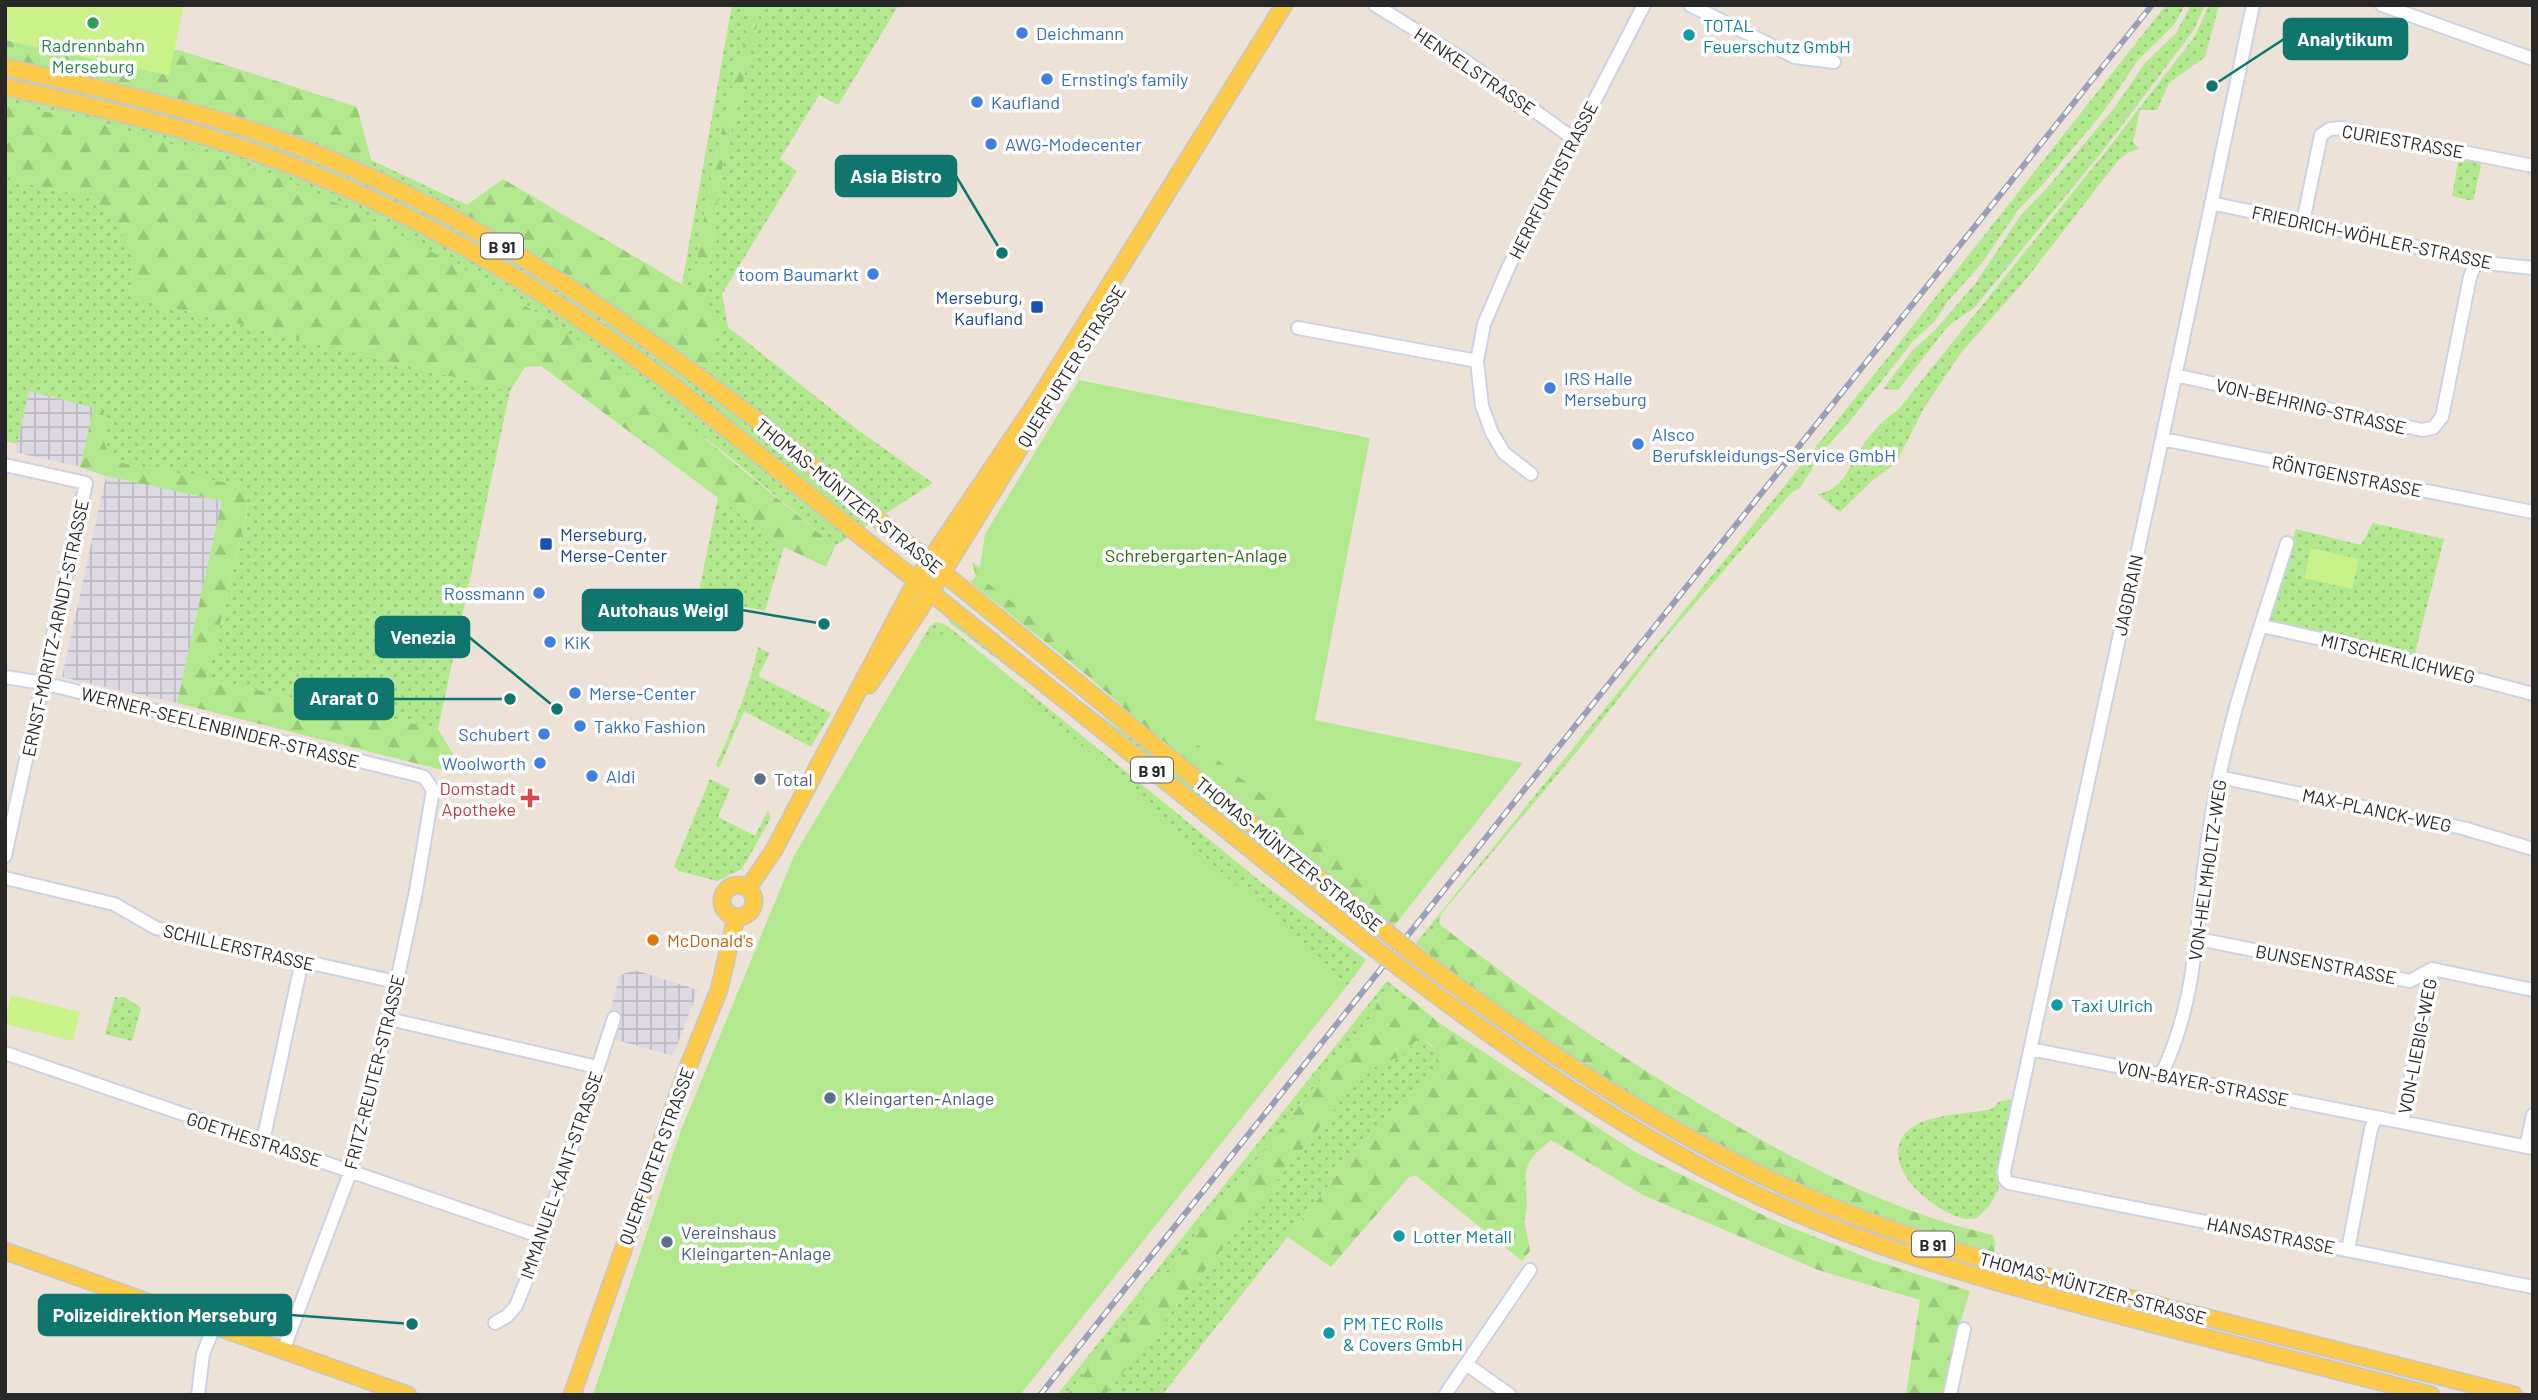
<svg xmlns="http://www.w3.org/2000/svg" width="2538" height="1400" viewBox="0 0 2538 1400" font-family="Barlow,sans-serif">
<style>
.industrial{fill:url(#industrial-grid)}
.grass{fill:url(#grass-dots)}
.forest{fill:url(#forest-firs)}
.garden{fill:#b2e98e}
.pitch{fill:#cbf288}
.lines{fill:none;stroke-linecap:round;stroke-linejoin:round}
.minor-casing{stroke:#cdd2e3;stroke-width:16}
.major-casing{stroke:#c7c7c7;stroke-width:19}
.minor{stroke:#fff;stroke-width:12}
.major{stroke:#feca4a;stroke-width:16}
.rail-casing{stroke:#9a9fb5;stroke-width:6}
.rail{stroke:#fff;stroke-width:3.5;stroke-dasharray:10;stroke-linecap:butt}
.major-bridge-casing{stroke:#c7c7c7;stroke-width:19;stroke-linecap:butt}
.major-bridge{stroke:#feca4a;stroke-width:16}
.leisure-dot{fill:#2e9e5b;stroke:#fff;stroke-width:2.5}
.shop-dot{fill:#3f7fe0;stroke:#fff;stroke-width:2.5}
.culture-dot{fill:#0f9aa8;stroke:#fff;stroke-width:2.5}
.transit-dot{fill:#1a4fb4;stroke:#fff;stroke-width:2.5}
.service-dot{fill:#5c6f8a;stroke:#fff;stroke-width:2.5}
.health-dot{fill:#e0444e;stroke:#fff;stroke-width:2.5}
.food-dot{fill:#e8710a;stroke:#fff;stroke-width:2.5}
.labels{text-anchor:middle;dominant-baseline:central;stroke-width:7;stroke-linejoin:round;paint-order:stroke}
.shield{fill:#fff;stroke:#686868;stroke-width:2}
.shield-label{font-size:16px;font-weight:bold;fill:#282828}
.culture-label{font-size:18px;fill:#0d838f;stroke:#fff;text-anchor:start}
.shop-label{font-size:18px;fill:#366cbe;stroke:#fff;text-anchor:start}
.leisure-label{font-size:18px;fill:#27864d;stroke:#fff}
.street-label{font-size:18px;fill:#282828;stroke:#fff}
.transit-label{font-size:18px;fill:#164399;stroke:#fff;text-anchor:end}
.park-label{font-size:18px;fill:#296b12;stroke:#fff}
.service-label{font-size:18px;fill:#4e5e75;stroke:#fff;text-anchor:start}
.health-label{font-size:18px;fill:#be3a42;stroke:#fff;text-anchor:end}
.food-label{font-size:18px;fill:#c56008;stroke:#fff;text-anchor:start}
.leader{fill:none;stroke:#0f766e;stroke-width:2.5}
.callout-dot{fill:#0f766e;stroke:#fff;stroke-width:2.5}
.callout{fill:#0f766e;stroke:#0f766e;stroke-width:2.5}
.callout-label{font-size:19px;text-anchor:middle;font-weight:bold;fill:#fff}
</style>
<defs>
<pattern id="industrial-grid" width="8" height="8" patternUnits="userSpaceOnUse" patternTransform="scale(1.75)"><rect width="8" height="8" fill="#dcd9e3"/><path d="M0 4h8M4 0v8" fill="none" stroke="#bdbac3"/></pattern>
<pattern id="grass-dots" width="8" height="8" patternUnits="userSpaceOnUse" patternTransform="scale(1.75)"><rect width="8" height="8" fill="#b2e98e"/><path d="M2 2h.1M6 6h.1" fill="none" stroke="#99c87a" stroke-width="1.8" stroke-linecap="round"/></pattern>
<pattern id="forest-firs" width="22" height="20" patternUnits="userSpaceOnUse" patternTransform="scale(1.75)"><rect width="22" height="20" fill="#b2e98e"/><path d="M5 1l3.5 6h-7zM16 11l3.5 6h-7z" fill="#99c87a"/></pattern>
</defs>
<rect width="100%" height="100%" fill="#ece2d7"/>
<path class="industrial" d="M29 391 94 406 80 467 15 452Z
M106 476 222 501 177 703 62 677Z
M635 970 698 990 673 1056 603 1036 620 975Z"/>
<path class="grass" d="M732 5H753C729 98 705 190 694 286L691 290 682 284Z
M762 5H899L838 105 819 95 780 159 797 171 722 294 728 327 858 430 933 483 835 546 731 458 552 322 473 274 273 174 89 120 5 104V60L78 75 218 111 266 126 367 165 371 160 467 205 462 213 563 274 704 368 711 362C714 339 719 319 705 301L721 172Z
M2166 5H2185L2174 25 2138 60 2104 111 2044 183 2018 210 1982 263 1948 301 1934 322 1913 341 1850 421 1823 451 1800 488 1791 493 1667 636 1589 737 1441 914 1439 922 1442 926 1416 943 1881 366Z
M2191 5H2205L2193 31 2105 148 1974 308 1949 325 1898 390 1883 389 1912 351 1935 330 1975 284 2021 215 2047 188 2115 107 2145 63 2176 33Z
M2209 5H2219L2205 57 2169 83 2157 110H2140L2133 142 2139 149 2127 153 2117 162 2026 279 1960 354 1924 408 1896 463 1873 480 1840 512 1817 494C1843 492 1850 464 1863 445 1873 431 1884 419 1898 410L2111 145 2195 36Z
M2459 156 2482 161 2473 201 2452 196Z
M5 179 94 198 133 249 130 297 510 391 438 729 207 679 248 508 239 485 112 461 102 436 103 410 29 391 17 444 5 441Z
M718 497 784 547 765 611 698 597Z
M2373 523 2444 539 2414 657 2266 622 2296 529 2361 545Z
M949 619 1140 768 1348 940 1052 701 949 622Z
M936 622 944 624 960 636 1266 886 1366 960 1347 986 969 644 927 639 913 655 930 626Z
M758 647 770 653 758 676 831 713 811 747 744 711 719 768 716 765C733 726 749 689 758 647Z
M1085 704 1170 767 1372 935 1368 939 1179 786Z
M710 779 730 789 718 817 755 836 768 810 771 818 742 869 717 881 679 871 674 866Z
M1387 981 1413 1001 1386 995 1378 999 1374 1013 1067 1395H1057Z
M115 997H125L141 1008 132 1041 105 1034Z
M1418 1037 1423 1038C1433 1049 1442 1052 1434 1068L1363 1142 1162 1395H1105L1348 1092 1377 1065 1402 1056Z
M2015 1099 1996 1172 1999 1189 1989 1206 1977 1218C1972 1218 1966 1220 1961 1218 1933 1210 1880 1168 1904 1135 1920 1113 1967 1115 1991 1109 1995 1108 1996 1104 1999 1102 2002 1100 2010 1100 2015 1099Z"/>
<path class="forest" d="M753 5H762L721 172 705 300 714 313 719 326 711 362 704 368 563 274 462 213 467 205 503 179 691 290 694 286C705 190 729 98 753 5Z
M5 40 168 75 174 50H179L357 107 371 160 367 165 266 126 218 111 78 75 5 60Z
M5 104 89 120 273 174 368 218 473 274 552 322 624 372 835 546 826 567 784 547 541 366 525 367 510 391 130 297 133 249 94 198 5 179Z
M94 406 104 410 102 436 112 461 239 485 248 507 207 679 438 729 454 756 450 772 177 703 222 501 106 476 80 467Z
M972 562 980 567 989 584 1409 907 1394 926 1186 763 1089 677 970 582 976 576Z
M1442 926C1525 992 1612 1052 1703 1106 1793 1160 1890 1212 1993 1235L1995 1244 1994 1255 1924 1234 1863 1212 1780 1177 1681 1128 1505 1017 1416 943Z
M1386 995 1413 1001 1438 1022 1635 1152 1773 1220 1873 1260 1970 1291 1958 1330 1945 1395H1906L1920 1300 1818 1270 1643 1195 1551 1140C1523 1163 1524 1168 1527 1202 1527 1209 1524 1217 1525 1224 1526 1233 1529 1242 1530 1251L1522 1261 1415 1175 1408 1178 1331 1267 1288 1237 1363 1142 1434 1068C1441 1054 1433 1042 1419 1037L1402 1056 1377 1065 1348 1092 1105 1395H1067L1374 1013 1378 999Z"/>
<path class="garden" d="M1079 380 1370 438 1315 720 1523 763 1409 907 989 584 980 567 985 534Z
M946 633 969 644 1347 986 1020 1395H593L681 1130 794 856 913 655 927 639Z"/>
<path class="pitch" d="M5 5H184L169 75 5 40Z
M2311 548 2359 559 2352 589 2304 578Z
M11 995 80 1012 73 1041 5 1024Z"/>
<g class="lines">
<g class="minor-casing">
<path id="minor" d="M1375 5 1464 60 1574 139
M1690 5 1795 57 1834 62
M2253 5 2162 439 2004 1171 2005 1179 2009 1183 2533 1287
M2382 5 2533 59
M2211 203 2410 245 2476 262 2533 268
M2303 222 2321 135 2330 129 2342 128 2533 166
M1298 328 1477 361
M2175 375 2422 430 2433 428 2442 417 2470 277 2476 262
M2162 439 2533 512
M5 465 86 483 5 856
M1531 474 1504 453 1492 433 1482 406 1477 361 1484 324 1509 266 1644 5
M2262 626 2353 646 2533 694
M5 677 43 683 417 775 424 777 433 790 416 891 389 1019 351 1170 283 1351
M2219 777 2463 828 2533 849
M5 878 114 904 156 928 396 982
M2198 939 2410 981 2432 969 2533 990
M389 1019 597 1067
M2030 1049 2533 1148
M5 1053 542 1237
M2161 1075C2188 1020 2194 965 2200 905 2204 863 2210 820 2219 778 2235 699 2263 620 2287 543
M2402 1122 2432 969
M263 1141 302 961
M2526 1147 2533 1115
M2348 1250 2371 1129 2376 1117
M495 1323 507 1316 516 1306 537 1254 614 1018
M1466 1364 1510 1395
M198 1395 203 1354 214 1327
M1445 1395 1530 1270
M1950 1395 1964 1329"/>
</g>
<g class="major-casing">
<path id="major" d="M5 67C95 87 184 107 272 137 450 200 610 308 759 422L1144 737 1386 932
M5 87C97 107 189 128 277 160 423 214 554 295 677 389L1374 948
M869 685 918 612 1039 417
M722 901a16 16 0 1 1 32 0a16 16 0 1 1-32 0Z
M748 888 774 850 916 581 1038 400 1284 5
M1412 953C1533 1044 1657 1129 1795 1191 1915 1245 2042 1276 2169 1308 2284 1337 2399 1366 2514 1395
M1400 968C1515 1055 1632 1137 1763 1198 1870 1248 1983 1279 2096 1309 2208 1339 2320 1366 2431 1395
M5 1251 408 1395
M572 1395 684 1077 719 990 736 917"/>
</g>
<use href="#minor" class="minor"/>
<use href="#major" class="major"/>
<g class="rail-casing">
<path id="rail" d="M1040 1395 2152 5"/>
</g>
<use href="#rail" class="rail"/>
<g class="major-bridge-casing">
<path id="major-bridge" d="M1386 932 1412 953
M1374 948 1400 968"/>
</g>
<use href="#major-bridge" class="major-bridge"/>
</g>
<circle class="leisure-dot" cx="93" cy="23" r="7"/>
<g class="shop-dot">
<circle cx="1022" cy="33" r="7"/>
<circle cx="1047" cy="79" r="7"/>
<circle cx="977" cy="102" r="7"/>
<circle cx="991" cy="144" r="7"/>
<circle cx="873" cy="274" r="7"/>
<circle cx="1550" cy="388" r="7"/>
<circle cx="1638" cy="444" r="7"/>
<circle cx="539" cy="593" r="7"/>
<circle cx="550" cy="642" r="7"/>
<circle cx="575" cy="693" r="7"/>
<circle cx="580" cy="726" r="7"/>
<circle cx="544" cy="734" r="7"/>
<circle cx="540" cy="763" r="7"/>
<circle cx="592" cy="776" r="7"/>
</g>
<g class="culture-dot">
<circle cx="1689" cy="35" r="7"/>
<circle cx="2057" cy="1005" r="7"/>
<circle cx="1399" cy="1236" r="7"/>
<circle cx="1329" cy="1333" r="7"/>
</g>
<g class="transit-dot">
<rect x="1030" y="300" width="14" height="14" rx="3.5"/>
<rect x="539" y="537" width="14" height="14" rx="3.5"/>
</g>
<g class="service-dot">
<circle cx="760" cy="779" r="7"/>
<circle cx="830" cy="1098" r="7"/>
<circle cx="667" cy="1242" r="7"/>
</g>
<path class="health-dot" d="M526.5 787.5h7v7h7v7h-7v7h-7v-7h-7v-7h7z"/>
<circle class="food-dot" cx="653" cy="940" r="7"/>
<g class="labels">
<g class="shield">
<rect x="481" y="233.5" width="42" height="25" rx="5"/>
<rect x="1131" y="757.5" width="42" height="25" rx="5"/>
<rect x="1912" y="1231.5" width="42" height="25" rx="5"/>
</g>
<g class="shield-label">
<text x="502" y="246">B 91</text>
<text x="1152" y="770">B 91</text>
<text x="1933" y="1244">B 91</text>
</g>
<g class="culture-label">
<text x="1703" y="25">TOTAL<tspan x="1703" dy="21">Feuerschutz GmbH</tspan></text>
<text x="2071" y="1005">Taxi Ulrich</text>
<text x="1413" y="1236">Lotter Metall</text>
<text x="1343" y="1323">PM TEC Rolls<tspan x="1343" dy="21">&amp; Covers GmbH</tspan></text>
</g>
<g class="shop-label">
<text x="1036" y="33">Deichmann</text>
<text x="1061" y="79">Ernsting's family</text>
<text x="991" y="102">Kaufland</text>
<text x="1005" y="144">AWG-Modecenter</text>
<text x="859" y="274" text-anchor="end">toom Baumarkt</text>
<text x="1564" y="378">IRS Halle<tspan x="1564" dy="21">Merseburg</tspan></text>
<text x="1652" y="434">Alsco<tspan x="1652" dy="21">Berufskleidungs-Service GmbH</tspan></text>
<text x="525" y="593" text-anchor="end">Rossmann</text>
<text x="564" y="642">KiK</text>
<text x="589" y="693">Merse-Center</text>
<text x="594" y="726">Takko Fashion</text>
<text x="530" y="734" text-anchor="end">Schubert</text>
<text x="526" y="763" text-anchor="end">Woolworth</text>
<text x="606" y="776">Aldi</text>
</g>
<g class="leisure-label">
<text x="93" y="45">Radrennbahn<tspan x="93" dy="21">Merseburg</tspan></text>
</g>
<g class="street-label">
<text transform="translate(1475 71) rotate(34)">HENKELSTRASSE</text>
<text transform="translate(2403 141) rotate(10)">CURIESTRASSE</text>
<text transform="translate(1553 180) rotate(-63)">HERRFURTHSTRASSE</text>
<text transform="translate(2372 237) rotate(12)">FRIEDRICH-WÖHLER-STRASSE</text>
<text transform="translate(1071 366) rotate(-58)">QUERFURTER STRASSE</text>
<text transform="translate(2311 406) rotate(13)">VON-BEHRING-STRASSE</text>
<text transform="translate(2347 476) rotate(11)">RÖNTGENSTRASSE</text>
<text transform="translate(849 496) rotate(39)">THOMAS-MÜNTZER-STRASSE</text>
<text transform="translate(2128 595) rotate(-78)">JAGDRAIN</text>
<text transform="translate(55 628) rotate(-78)">ERNST-MORITZ-ARNDT-STRASSE</text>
<text transform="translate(2398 658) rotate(14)">MITSCHERLICHWEG</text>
<text transform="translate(220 727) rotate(14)">WERNER-SEELENBINDER-STRASSE</text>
<text transform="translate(2377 810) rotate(12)">MAX-PLANCK-WEG</text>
<text transform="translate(1289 854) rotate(39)">THOMAS-MÜNTZER-STRASSE</text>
<text transform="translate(2207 870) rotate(-82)">VON-HELMHOLTZ-WEG</text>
<text transform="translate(239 947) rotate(13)">SCHILLERSTRASSE</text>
<text transform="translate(2326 964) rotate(11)">BUNSENSTRASSE</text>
<text transform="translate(2417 1046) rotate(-79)">VON-LIEBIG-WEG</text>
<text transform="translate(374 1072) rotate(-76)">FRITZ-REUTER-STRASSE</text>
<text transform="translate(2203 1083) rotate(11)">VON-BAYER-STRASSE</text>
<text transform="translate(254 1139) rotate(18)">GOETHESTRASSE</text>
<text transform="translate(656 1156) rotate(-70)">QUERFURTER STRASSE</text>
<text transform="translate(561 1175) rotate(-71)">IMMANUEL-KANT-STRASSE</text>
<text transform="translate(2271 1235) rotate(11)">HANSASTRASSE</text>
<text transform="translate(2093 1288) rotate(15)">THOMAS-MÜNTZER-STRASSE</text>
</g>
<g class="transit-label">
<text x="1023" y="297">Merseburg,<tspan x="1023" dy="21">Kaufland</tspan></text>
<text x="560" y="534" text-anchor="start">Merseburg,<tspan x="560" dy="21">Merse-Center</tspan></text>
</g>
<g class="park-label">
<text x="1196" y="555">Schrebergarten-Anlage</text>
</g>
<g class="service-label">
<text x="774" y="779">Total</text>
<text x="844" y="1098">Kleingarten-Anlage</text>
<text x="681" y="1232">Vereinshaus<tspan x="681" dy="21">Kleingarten-Anlage</tspan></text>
</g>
<g class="health-label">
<text x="516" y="788">Domstadt<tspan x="516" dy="21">Apotheke</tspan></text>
</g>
<g class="food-label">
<text x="667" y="940">McDonald's</text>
</g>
</g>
<path class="leader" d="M2212 86L2284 39M1002 253L956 176M824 624L742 610M557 709L469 637M510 699L393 699M412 1324L291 1315"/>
<g class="callout-dot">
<circle cx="2212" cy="86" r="7"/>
<circle cx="1002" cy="253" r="7"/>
<circle cx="824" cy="624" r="7"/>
<circle cx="557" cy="709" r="7"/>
<circle cx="510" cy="699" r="7"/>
<circle cx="412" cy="1324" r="7"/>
</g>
<g class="callout">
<rect x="2284" y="19" width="123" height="40" rx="7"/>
<rect x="836" y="156" width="120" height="40" rx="7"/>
<rect x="583" y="590" width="159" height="40" rx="7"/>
<rect x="376" y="617" width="93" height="40" rx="7"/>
<rect x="295" y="679" width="98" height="40" rx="7"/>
<rect x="39" y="1295" width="252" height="40" rx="7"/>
</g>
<g class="callout-label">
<text x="2345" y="46">Analytikum</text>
<text x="896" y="183">Asia Bistro</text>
<text x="663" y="617">Autohaus Weigl</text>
<text x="423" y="644">Venezia</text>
<text x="344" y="705">Ararat O</text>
<text x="165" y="1322">Polizeidirektion Merseburg</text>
</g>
<rect width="2538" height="1400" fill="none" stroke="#282828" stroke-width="14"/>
</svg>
